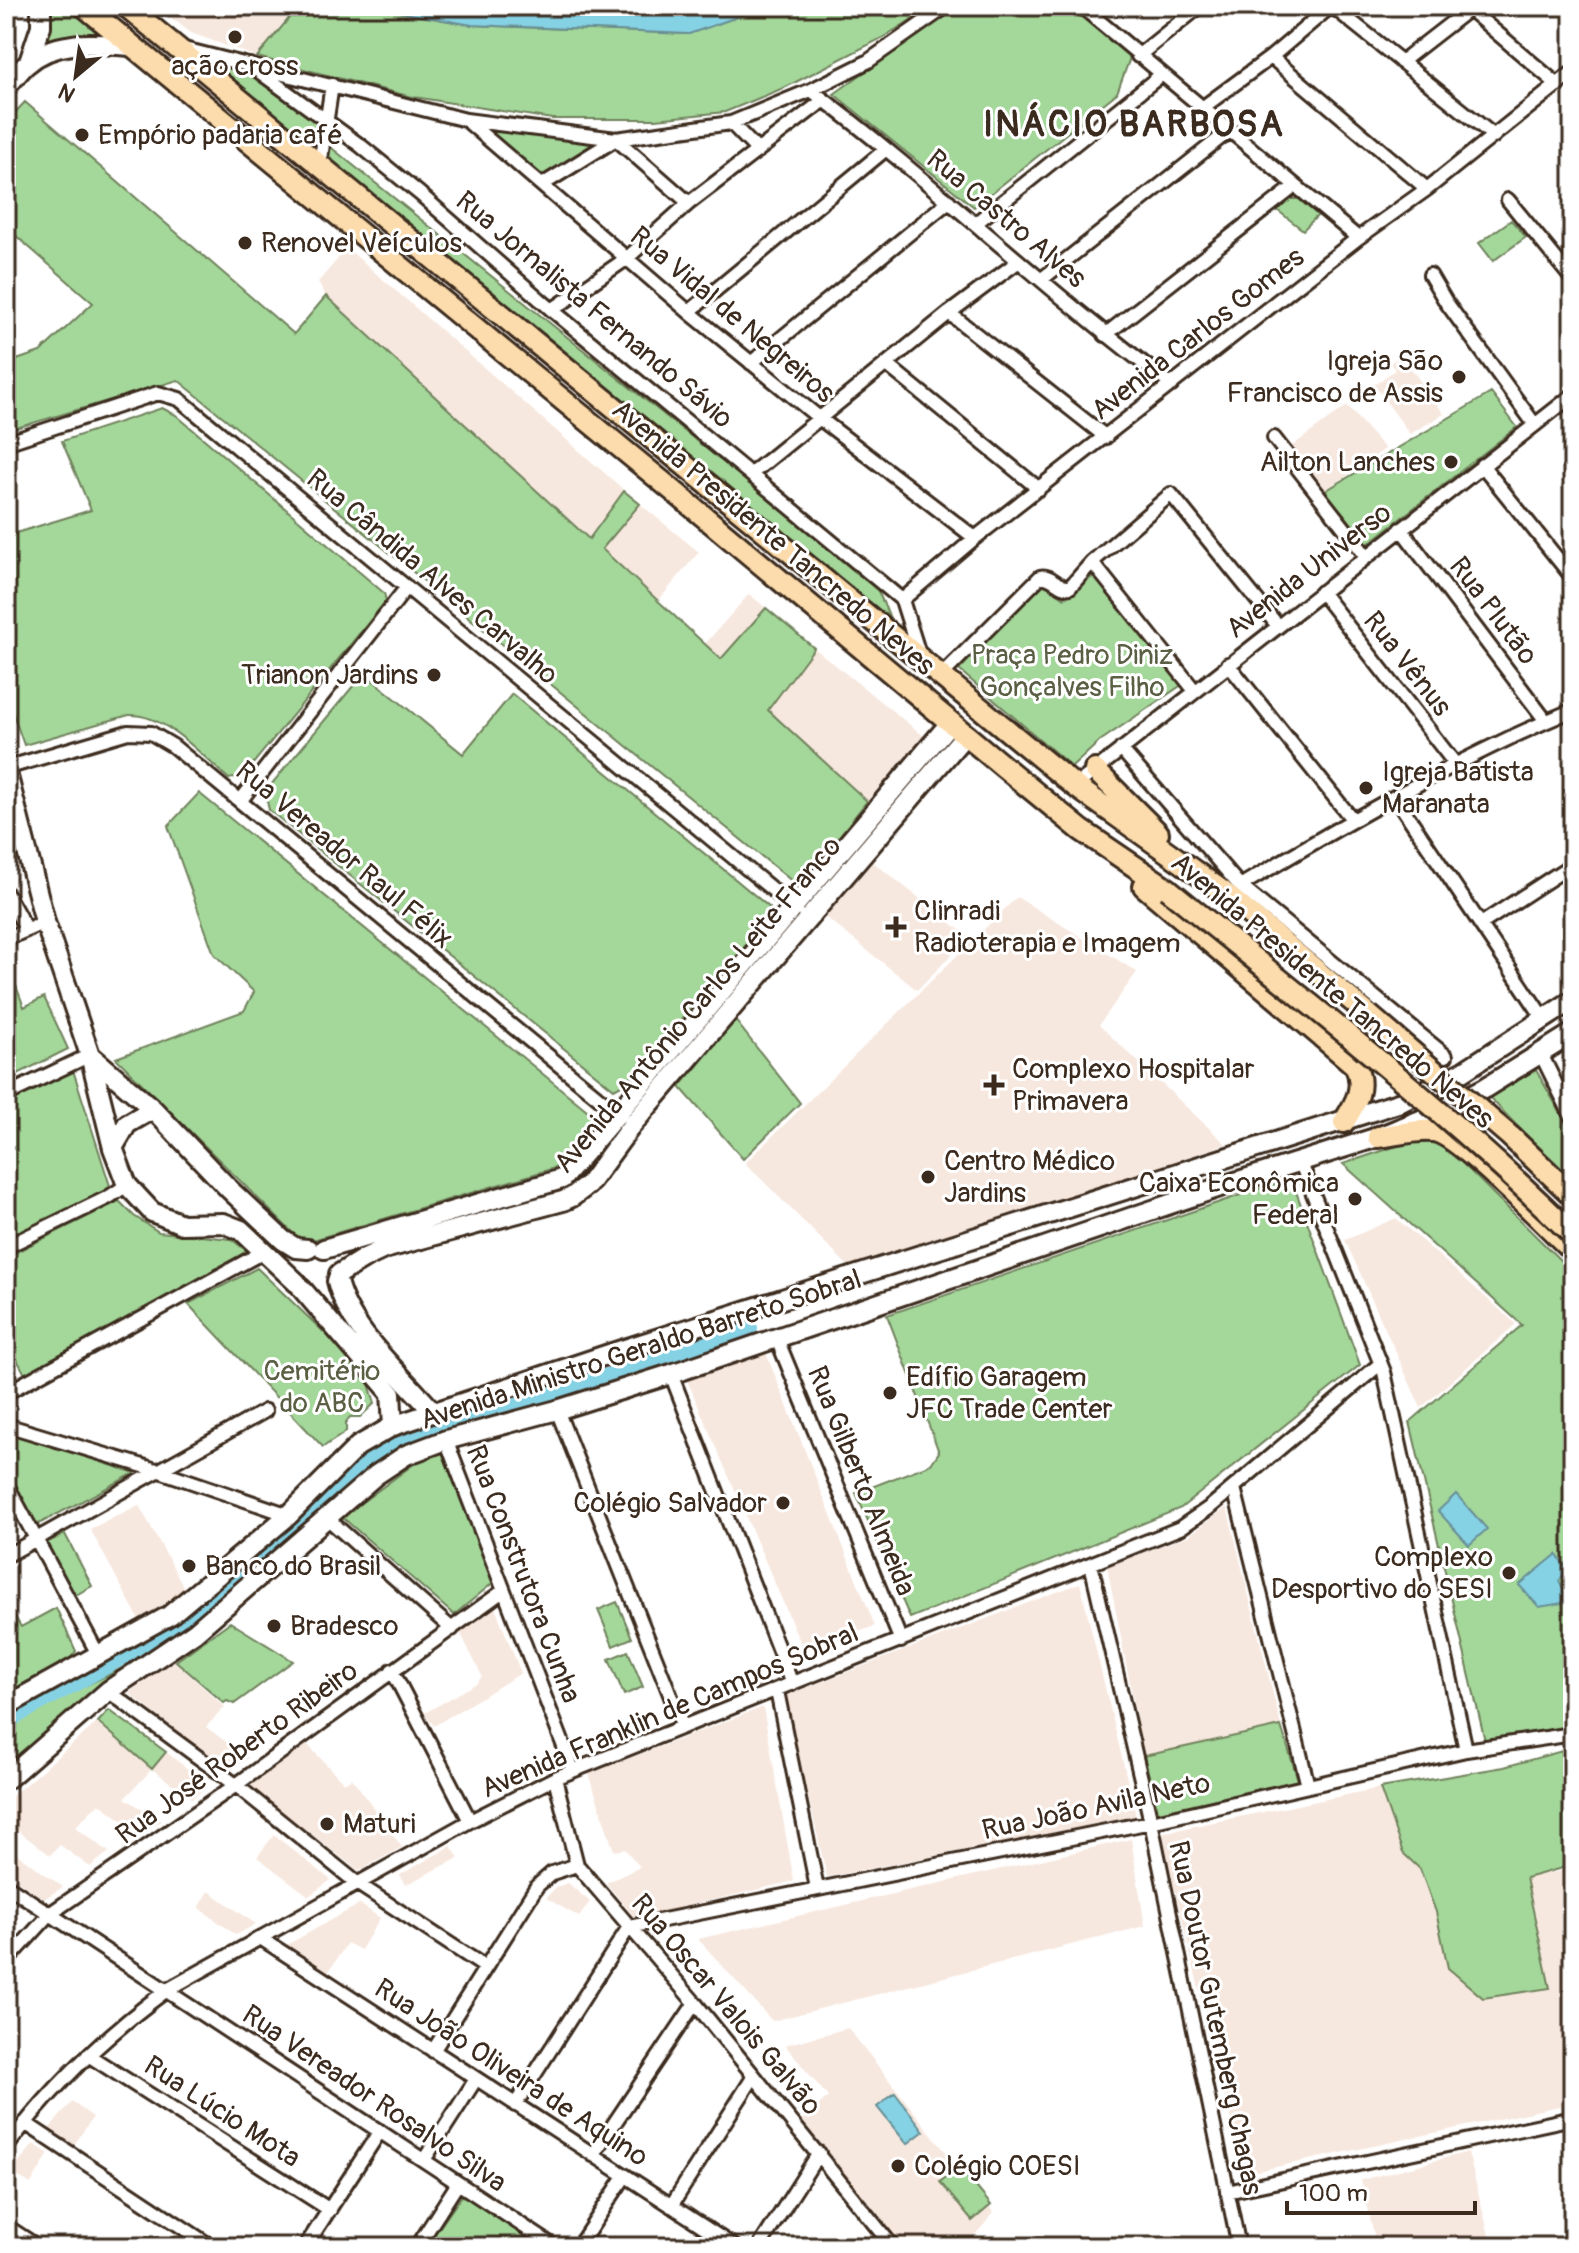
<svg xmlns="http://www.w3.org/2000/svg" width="1579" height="2253" viewBox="0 0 1579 2253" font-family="Pangolin,sans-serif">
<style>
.built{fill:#f7e8df}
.green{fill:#a4d89a;stroke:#70815c;stroke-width:2}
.water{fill:#86d2e5;stroke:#688f95;stroke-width:2}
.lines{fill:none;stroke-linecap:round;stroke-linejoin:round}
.canal{stroke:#86d2e5;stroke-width:14}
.street-casing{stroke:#3b2a1e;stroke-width:18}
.secondary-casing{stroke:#3b2a1e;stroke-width:24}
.primary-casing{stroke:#3b2a1e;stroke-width:26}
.street{stroke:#fff;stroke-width:12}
.secondary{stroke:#fff;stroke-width:18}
.primary{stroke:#fcdcac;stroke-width:20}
.primary-bridge-casing{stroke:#3b2a1e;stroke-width:26;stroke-linecap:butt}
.primary-bridge{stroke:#fcdcac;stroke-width:20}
.poi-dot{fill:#3b2a1e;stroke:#fff;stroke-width:3}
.labels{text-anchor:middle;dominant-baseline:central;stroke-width:6;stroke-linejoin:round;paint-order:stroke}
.poi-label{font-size:28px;fill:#3b2a1e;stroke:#fff;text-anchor:start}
.street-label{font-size:28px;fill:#3b2a1e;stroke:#fff}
.park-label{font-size:28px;fill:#5a5e43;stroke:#fff}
.district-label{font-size:36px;font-weight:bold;letter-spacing:2px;fill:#3b2a1e;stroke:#fff}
</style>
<rect width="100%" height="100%" fill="#fff"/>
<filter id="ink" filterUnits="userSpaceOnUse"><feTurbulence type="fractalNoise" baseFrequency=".0125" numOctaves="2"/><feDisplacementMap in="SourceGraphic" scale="16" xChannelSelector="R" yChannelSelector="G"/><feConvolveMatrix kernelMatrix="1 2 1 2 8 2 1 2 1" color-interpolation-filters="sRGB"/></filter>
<g filter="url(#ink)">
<path class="built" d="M156 6H296L257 57 191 33Z
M347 248 624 490 590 540 326 296 318 282Z
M1402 356 1444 414 1410 434 1374 385 1395 370 1390 363Z
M1347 406 1385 449 1325 491 1292 446Z
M640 504 699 552 658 601 602 549Z
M749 594 766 608 722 660 705 644Z
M814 648 925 737 867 801 767 710Z
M873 862 969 937 917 990 824 916Z
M1017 897 1137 972 1099 1025 1226 1144 853 1271 745 1163Z
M1396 1218 1516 1324 1421 1408 1345 1240Z
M766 1353 875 1626 804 1651 687 1380Z
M139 1505 186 1591 141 1623 90 1529Z
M1227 1507 1281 1726 1144 1756 1107 1566 1188 1536Z
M1080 1583 1136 1816 827 1877 785 1696Z
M495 1607 521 1673 434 1726 425 1713 477 1683 482 1676 460 1632Z
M172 1659 225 1707 206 1727 248 1758 228 1772 129 1693Z
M763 1707 794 1881 635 1918 606 1883 640 1867 625 1849 614 1851 589 1774Z
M98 1722 152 1768 166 1752 208 1785 192 1799 152 1769 125 1798 161 1821 141 1834 99 1803 75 1827 109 1852 90 1867 60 1845 50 1855 6 1822V1801Z
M306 1743 344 1783 352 1778 402 1847 359 1871 249 1786Z
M1380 1788 1403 1853 1420 1869 1436 1911 1550 1987 1526 1877 1573 1869V2103L1244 2174 1161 1833Z
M274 1835 331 1880 309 1896 257 1857Z
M1131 1839 1145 1926 772 2021 698 1939Z
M6 1846 63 1887 44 1899 6 1873Z
M451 1846 459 1858 405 1885 400 1875Z
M568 1883 590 1902 579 1917 546 1898 556 1887Z
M209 1891 256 1924 236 1935 199 1908Z
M360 1904 380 1918 361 1950 347 1943 328 1973 285 1946Z
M848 2028 994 2213 974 2236H957L964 2247H902L802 2120 828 2097 785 2045Z
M72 2102 93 2117 74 2145 49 2129Z
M34 2144 49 2154 31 2184 10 2172Z
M1468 2152 1492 2247H1377L1361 2180Z"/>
<path class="green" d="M48 6H67L105 40 41 50 49 34Z
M299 6H364L472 25 688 34 754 11 761 6H933L882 38 786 87 725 112 656 119H552L408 96 257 57Z
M956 6H1074L1131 55 1117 93 974 207 834 94Z
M204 60 244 69 318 121 312 151Z
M25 102 294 334 326 296 589 539 624 491 640 504 602 549 721 659 766 608 814 648 768 710 867 801 802 883 793 882 178 380 6 431V359L8 363 40 352 93 303 6 227V122Z
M466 126 598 142 541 180Z
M328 145 875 584 892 623 328 162Z
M1288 199H1299L1318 215 1303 230 1277 210Z
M1511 220 1526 237 1493 261 1479 243Z
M1491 393 1517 427 1368 544 1325 491Z
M162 408 176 415 384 593 386 601 243 776 229 779C202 756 165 713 129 715L24 745 6 694V536L91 510 62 441Z
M1096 574 1183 684 1100 741 1072 767 959 670 1043 583 1065 598Z
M364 673 463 754 512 694 770 908 769 919 625 1083 614 1089 269 810 265 792Z
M199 793 593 1115 595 1124 558 1167 303 1243 116 1058 244 1011 254 992 214 954 168 826Z
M6 959 24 1007 44 997 68 1049 6 1080Z
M735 1020 800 1103 743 1159 680 1087Z
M73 1070 111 1189 6 1239V1104Z
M1536 1070 1573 1135V1183L1489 1097Z
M1433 1134 1573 1273V1725L1485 1741 1410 1422 1522 1325 1343 1164Z
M1291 1178 1360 1365 1181 1508 910 1618 856 1493 931 1464 939 1452 887 1315Z
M119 1201 134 1216 159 1232 231 1239 247 1251 26 1376 14 1354 6 1358V1257Z
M257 1268 359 1366 368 1381 375 1403 360 1417H350L346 1422V1432L323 1447 188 1304Z
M6 1431 135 1473 37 1525 6 1470Z
M445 1452 494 1582 454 1615 342 1517 418 1461Z
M65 1534 92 1586 74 1596 44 1544Z
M6 1601 21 1627 56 1608 76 1651 69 1660 6 1693Z
M617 1602 632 1638 613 1646 598 1610Z
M230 1622 293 1661 234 1704 227 1701 224 1703 176 1661Z
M628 1651 643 1687 624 1695 609 1659Z
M131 1664 6 1764V1729L59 1698Z
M109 1710 166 1752 152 1769 98 1722Z
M1281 1726 1298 1780 1158 1813 1144 1756Z
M1573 1748V1865L1526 1878 1550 1988 1483 1998 1448 1968 1436 1912 1420 1869 1403 1853 1380 1788 1504 1767Z
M959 2166 991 2205 972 2221 940 2182Z
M463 2194 468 2196 546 2247H426Z"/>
<path class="water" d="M364 6H761L754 11 689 34 472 25Z
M1456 1494 1487 1529 1469 1545 1438 1511Z
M1557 1554 1567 1570 1559 1581 1569 1602 1539 1607 1519 1585Z
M895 2093 924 2131 907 2144 877 2107Z"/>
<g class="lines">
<path class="canal" d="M6 1723 183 1625 372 1456 409 1440 751 1328"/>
<g class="street-casing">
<path id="street" d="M1081 6 1358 238
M1332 6 1494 136
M1469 9 1558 85
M184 49 466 120 616 139 731 123 811 90 867 62 947 6
M1138 56 1200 6
M1271 57 1427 189
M1401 62 1473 6
M250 65 361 146 420 194 552 310 902 600
M811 90C935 183 1047 292 1172 385
M1202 108 1271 57 1331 6
M466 120 689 312 818 417 975 538
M731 123 758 151
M320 164 332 85
M542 185 616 139 689 203
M1508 200 1573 280
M976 223 1161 75
M1430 275 1446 302 1535 425
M1042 279 1229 131
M552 310 626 259 689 203 824 100
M689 312 885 150
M949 313 1106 437
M1105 335 1295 186
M751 363 949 201
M886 364 1039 489
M1274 438 1367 557
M6 443 158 393 179 399 797 910
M1482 465 1573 578
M751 474 949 313 1019 261
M1401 529 1546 721
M1092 562 1195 691
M1321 592 1456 765
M902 600 975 538 1358 238 1427 189 1573 72
M902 600 920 657
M1228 664 1352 819
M942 675 1040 577C1052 574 1058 589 1070 587L1092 562 1171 494 1278 626
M1121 749 1240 886 1446 1056
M6 768 128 732 151 733 173 746 621 1116
M1075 786 1573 395
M1395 797 1544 1019
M241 800 407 587
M1240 886C1348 822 1457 758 1573 710
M6 893 26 929
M1481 924 1573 864
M6 939 45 922
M1541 1054 1573 1119
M6 1095 90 1055
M1300 1161 1384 1372 1466 1750
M6 1247 109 1197 127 1185
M777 1339 901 1641
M671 1374 792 1684
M6 1393 265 1251
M557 1410 683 1727
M6 1425 160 1471 289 1515
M446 1440 573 1770
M6 1483 99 1656
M1234 1488 1308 1786
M327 1518 452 1629
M6 1556 265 1411
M1091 1564 1151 1822 1239 2247
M392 1670 470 1821
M108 1691 236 1785 358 1884 485 1967
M777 1691 817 1888
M555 1778 577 1865 695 2003 893 2247
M6 1885 555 2247
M262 1939 735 2247
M6 1962 51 1913 236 1785 503 1591
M433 2051 537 1886 552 1873 577 1865
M88 2055 330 2210
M515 2105 629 1927 1151 1822 1466 1750 1573 1734
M25 2123 212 2247
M6 2148C51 2087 106 2035 167 1990L470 1821 555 1778 1180 1528 1209 1508 1380 1364
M593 2155 695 2003
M424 2160 476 2079
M1227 2192 1573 2118
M671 2206 754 2076
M6 2226 38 2247
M305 2247 380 2131
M417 2247 458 2183
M578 2247 625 2176
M759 2247 819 2153"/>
</g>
<g class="secondary-casing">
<path id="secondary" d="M29 62 41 26V6
M6 87C13 80 20 70 27 64 56 38 97 44 132 46
M6 769 45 922 90 1055 113 1148 127 1185 152 1212 182 1224 223 1223 241 1230 297 1283
M90 1055 153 1109 229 1189 283 1240 296 1248 308 1249
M113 1148 127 1124 153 1109
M324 1249 562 1179 950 723
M339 1274 365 1258 384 1249 563 1201 572 1197 588 1185 632 1125 965 735
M337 1281C349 1331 401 1374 434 1413
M302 1289 391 1393 393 1426
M6 1706 170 1615 289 1515 358 1446 393 1426 606 1355 1401 1102 1462 1072 1573 1000
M6 1780 108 1691 195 1632 376 1475 406 1455 446 1440 557 1410 671 1374 1229 1184 1378 1137 1433 1115 1485 1088 1573 1033"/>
</g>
<g class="primary-casing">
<path id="primary" d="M84 6 671 489 1004 767 1081 830 1168 889
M126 6 1075 786 1222 891 1369 1015
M1095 770 1158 833
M1144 886 1355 1065C1366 1087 1356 1103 1344 1122
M1378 1137C1395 1135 1417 1129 1433 1131 1457 1133 1551 1230 1573 1251
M1511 1137 1573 1196"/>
</g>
<use href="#street" class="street"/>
<use href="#secondary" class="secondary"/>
<use href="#primary" class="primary"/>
<g class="primary-bridge-casing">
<path id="primary-bridge" d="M1168 889C1305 1001 1447 1110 1573 1235
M1369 1015 1511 1137"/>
</g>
<use href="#primary-bridge" class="primary-bridge"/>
</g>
</g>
<g class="poi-dot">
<circle cx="235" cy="37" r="8"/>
<circle cx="82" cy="135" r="8"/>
<circle cx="245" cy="243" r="8"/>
<circle cx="1459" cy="377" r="8"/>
<circle cx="1451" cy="462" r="8"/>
<circle cx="434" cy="675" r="8"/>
<circle cx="1366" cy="788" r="8"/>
<path d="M892 915h8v8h8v8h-8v8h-8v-8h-8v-8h8z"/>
<path d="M990 1073h8v8h8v8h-8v8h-8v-8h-8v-8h8z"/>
<circle cx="928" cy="1177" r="8"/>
<circle cx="1355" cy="1199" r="8"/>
<circle cx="890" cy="1393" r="8"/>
<circle cx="783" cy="1503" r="8"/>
<circle cx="189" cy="1566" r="8"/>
<circle cx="1509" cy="1573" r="8"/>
<circle cx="274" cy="1626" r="8"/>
<circle cx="327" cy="1824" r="8"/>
<circle cx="898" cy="2166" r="8"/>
</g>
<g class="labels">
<g class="poi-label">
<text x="235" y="66" text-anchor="middle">ação cross</text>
<text x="98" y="135">Empório padaria café</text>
<text x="261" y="243">Renovel Veículos</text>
<text x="1443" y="361" text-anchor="end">Igreja São<tspan x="1443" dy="32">Francisco de Assis</tspan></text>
<text x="1435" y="462" text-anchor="end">Ailton Lanches</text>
<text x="418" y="675" text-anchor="end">Trianon Jardins</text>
<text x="1382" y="772">Igreja Batista<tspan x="1382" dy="32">Maranata</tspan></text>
<text x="914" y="911">Clinradi<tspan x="914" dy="32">Radioterapia e Imagem</tspan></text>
<text x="1012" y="1069">Complexo Hospitalar<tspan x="1012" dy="32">Primavera</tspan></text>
<text x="944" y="1161">Centro Médico<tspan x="944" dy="32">Jardins</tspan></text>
<text x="1339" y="1183" text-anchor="end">Caixa Econômica<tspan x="1339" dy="32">Federal</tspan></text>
<text x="906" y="1377">Edífio Garagem<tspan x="906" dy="32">JFC Trade Center</tspan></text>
<text x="767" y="1503" text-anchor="end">Colégio Salvador</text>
<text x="1493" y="1557" text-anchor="end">Complexo<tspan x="1493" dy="32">Desportivo do SESI</tspan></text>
<text x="205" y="1566">Banco do Brasil</text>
<text x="290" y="1626">Bradesco</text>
<text x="343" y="1824">Maturi</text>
<text x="914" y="2166">Colégio COESI</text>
</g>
<g class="street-label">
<text transform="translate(1006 219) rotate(40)">Rua Castro Alves</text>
<text transform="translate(594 310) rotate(40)">Rua Jornalista Fernando Sávio</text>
<text transform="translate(732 315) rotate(40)">Rua Vidal de Negreiros</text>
<text transform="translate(1198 334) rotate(-38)">Avenida Carlos Gomes</text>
<text transform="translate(773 538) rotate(40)">Avenida Presidente Tancredo Neves</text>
<text transform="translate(1309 571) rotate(-38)">Avenida Universo</text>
<text transform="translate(432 577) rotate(40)">Rua Cândida Alves Carvalho</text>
<text transform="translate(1493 611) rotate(53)">Rua Plutão</text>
<text transform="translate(1407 664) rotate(52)">Rua Vênus</text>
<text transform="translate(344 855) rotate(40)">Rua Vereador Raul Félix</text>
<text transform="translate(1332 991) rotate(40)">Avenida Presidente Tancredo Neves</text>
<text transform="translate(698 1005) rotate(-50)">Avenida Antônio Carlos Leite Franco</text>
<text transform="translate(641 1350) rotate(-18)">Avenida Ministro Geraldo Barreto Sobral</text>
<text transform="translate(861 1481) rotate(68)">Rua Gilberto Almeida</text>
<text transform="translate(523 1574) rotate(69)">Rua Construtora Cunha</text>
<text transform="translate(670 1711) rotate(-23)">Avenida Franklin de Campos Sobral</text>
<text transform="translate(237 1753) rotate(-36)">Rua José Roberto Ribeiro</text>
<text transform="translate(1096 1807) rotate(-12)">Rua João Avila Neto</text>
<text transform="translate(726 2005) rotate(50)">Rua Oscar Valois Galvão</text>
<text transform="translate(1215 2018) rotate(78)">Rua Doutor Gutemberg Chagas</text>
<text transform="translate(511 2073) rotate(33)">Rua João Oliveira de Aquino</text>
<text transform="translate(374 2099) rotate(34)">Rua Vereador Rosalvo Silva</text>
<text transform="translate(222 2112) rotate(33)">Rua Lúcio Mota</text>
</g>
<g class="park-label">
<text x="1072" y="655">Praça Pedro Diniz<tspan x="1072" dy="32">Gonçalves Filho</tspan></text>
<text x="322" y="1371">Cemitério<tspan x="322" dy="32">do ABC</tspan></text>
</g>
<g class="district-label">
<text x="1134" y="124">INÁCIO BARBOSA</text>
</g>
</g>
<rect width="1579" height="2253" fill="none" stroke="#fff" stroke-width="32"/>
<rect x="16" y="16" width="1547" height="2221" fill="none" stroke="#3b2a1e" stroke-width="3" filter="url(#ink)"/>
<g transform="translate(76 76) rotate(209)" stroke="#ffffff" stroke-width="6" paint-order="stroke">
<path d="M0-6L14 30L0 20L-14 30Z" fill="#3b2a1e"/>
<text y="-12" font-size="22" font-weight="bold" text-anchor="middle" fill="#3b2a1e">N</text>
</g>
<path d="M1287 2201v12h188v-12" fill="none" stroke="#3b2a1e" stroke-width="4"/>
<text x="1299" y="2201" font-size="24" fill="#3b2a1e" stroke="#ffffff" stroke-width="6" paint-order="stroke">100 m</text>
</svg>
